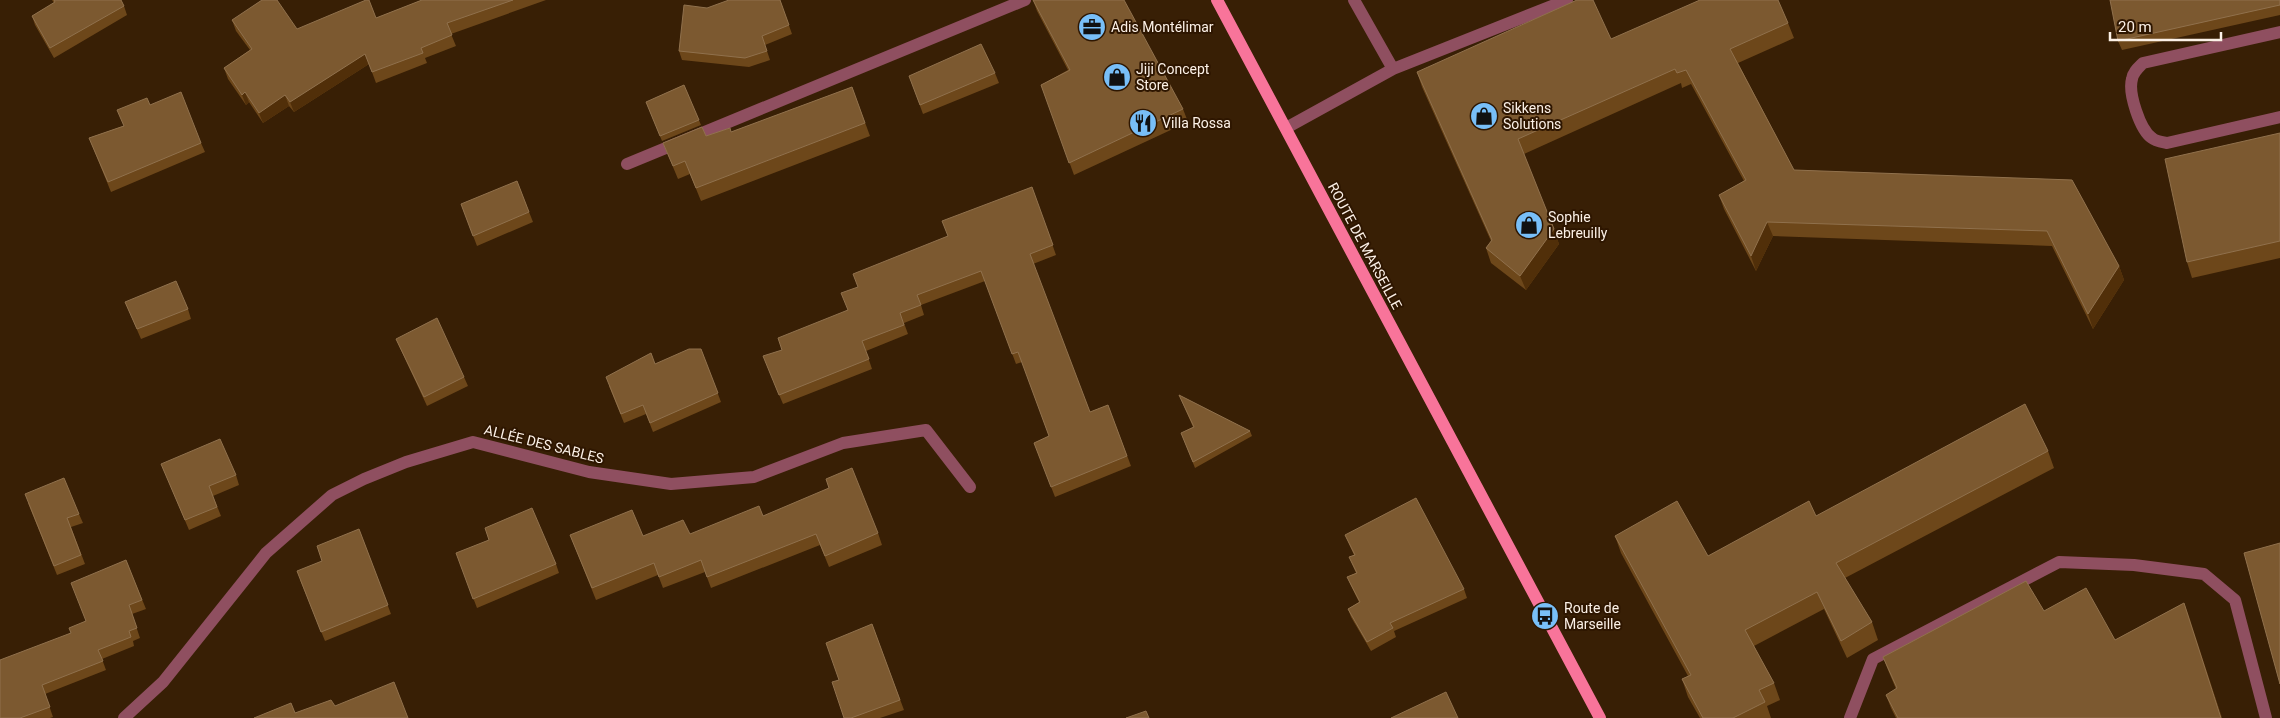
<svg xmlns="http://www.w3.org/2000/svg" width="2280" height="718" viewBox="0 0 2280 718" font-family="Roboto,sans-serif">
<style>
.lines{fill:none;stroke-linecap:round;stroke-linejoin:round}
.minor{stroke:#8f4f60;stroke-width:12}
.major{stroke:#f8749a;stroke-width:12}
.wall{fill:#6d471a}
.shaded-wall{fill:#512f09}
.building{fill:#7c5930;stroke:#90714d}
.labels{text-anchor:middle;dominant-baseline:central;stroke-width:4;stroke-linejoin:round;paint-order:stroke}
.poi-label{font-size:14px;fill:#fcf1e7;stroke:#2e1600;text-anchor:start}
.street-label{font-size:14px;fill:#fcf1e7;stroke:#2e1600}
</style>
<rect width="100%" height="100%" fill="#381f05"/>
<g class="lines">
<path class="minor" d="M2280 32 2143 63C2138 68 2133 72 2132 79 2128 93 2140 130 2152 138 2155 141 2162 142 2167 143L2280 117
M1393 69 1567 0
M1286 128 1393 69 1354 0
M627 164 1025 0
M124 718 163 682 266 553 332 495 364 479 406 462 473 442 589 472 671 484 754 477 843 443 926 430 970 487
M1850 718 1873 659 2059 562 2134 565 2204 574 2235 600 2266 718"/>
<path class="major" d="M1217 0 1600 718"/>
</g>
<path class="wall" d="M52 0H121L124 6 127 15 54 58 35 25 32 16 54 3Z
M422 0H546L451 34 456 46 425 58 427 63 376 83 369 64 294 112 289 106 263 123 249 102 246 105 228 79 224 68 250 50 236 31 232 20 297 29 376 18Z
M780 0 792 34 765 45 770 60 749 67 682 60 679 51 707 8Z
M1033 0 1183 109 1188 122 1074 175 1041 85 1068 70 1037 11Z
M2280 0V15L2122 50 2118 41Z
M1788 23 1794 38 1738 63 1794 170 2072 180 2119 266 2124 280 2093 329 2052 246 1773 236 1756 271 1724 209 1719 195 1744 181 1691 84 1682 88 1681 83 1524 154 1559 244 1526 290 1491 263 1486 248 1491 241 1422 87 1417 72 1611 39Z
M995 73 999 83 923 114 909 76Z
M684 85 701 125 662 141 646 102Z
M852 87 870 136 701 201 690 174 678 179 663 143 731 132Z
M150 105 201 143 205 152 111 192 89 138 123 126Z
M2280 133V258L2192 278 2187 262Z
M517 181 533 222 477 246 461 204Z
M1032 187 1056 255 1033 264 1090 412 1108 405 1131 466 1055 497 1034 443 1049 436 1022 362 1016 364 985 281 921 305 924 315 904 323 908 334 866 351 872 369 783 404 767 366 782 350 847 310 948 236Z
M125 302 188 309 191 319 141 339Z
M396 339 464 377 468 386 427 406 400 348Z
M701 349 721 402 653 432 646 414 624 423 609 386 655 364Z
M1179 395 1250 431 1252 436 1195 468 1181 433 1193 427Z
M2048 451 2054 468 1845 578 1872 622 1878 640 1847 658 1824 609 1754 646 1774 683 1780 700 1767 706 1771 718H1700L1688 697 1682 679 1688 676 1621 553 1615 536 1708 556 1816 516Z
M161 464 236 475 239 485 213 496 221 516 189 530Z
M28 503 79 514 83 523 71 527 85 564 57 575Z
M763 516 878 533 882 545 829 567 820 545 711 588 705 572 663 588 658 575 596 600 570 535 643 536 690 534Z
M359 529 391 614 325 641 300 580 322 561Z
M1345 535 1464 589 1467 598 1394 631 1396 637 1371 651 1351 617 1348 609 1359 602 1351 586 1347 577 1356 573 1349 557 1354 555Z
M456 553 556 564 559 573 477 608Z
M126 560 146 609 132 614 140 638 133 641 134 646 102 659 106 670 45 694 53 717 50 718H0L71 633 85 621Z
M2184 603 2222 718H1896L1891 708 1886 695 1896 689 1888 670 1883 657 2044 611 2115 640Z
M872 624 904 710 880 718H844L839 680Z"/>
<path class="shaded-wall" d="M365 54 369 64 294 112 290 102Z
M245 92 249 102 246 105 242 95Z
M285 95 289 106 263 123 259 113Z
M1767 222 1773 236 1756 271 1751 256Z
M1554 229 1559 244 1526 290 1520 276Z
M2119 266 2124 280 2093 329 2088 314Z
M2184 603 2189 616 2222 718H2221Z"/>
<path class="building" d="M54 0H121L124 6 50 48 32 16 55 2Z
M262 0H277L297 29 366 0H369L376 18 422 0H513L447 23 452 35 421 48 423 53 372 72 365 54 290 102 285 95 259 113 245 92 242 95 224 68 252 49 232 20Z
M729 0H780L789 25 762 36 767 51 745 58 679 51 684 5 707 8Z
M1033 0H1124L1183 109 1069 163 1041 85 1070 70Z
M1577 0H1593L1611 39 1700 0H1778L1788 23 1730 49 1794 170 2072 180 2119 266 2088 314 2047 231 1767 222 1751 256 1719 195 1746 180 1686 70 1677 73 1675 69 1518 139 1554 229 1520 276 1486 248 1492 240 1417 72Z
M2110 0H2280V5L2118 41Z
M981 44 995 73 920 105 909 76Z
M684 85 699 120 660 136 646 102Z
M852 87 865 123 696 188 685 161 673 166 663 143 702 127 706 136 730 128 731 132Z
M181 92 201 143 108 182 89 138 124 126 117 110 147 98 150 105Z
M2280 133V241L2187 262 2165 159Z
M517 181 529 212 473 236 461 204Z
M1032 187 1053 245 1030 254 1090 412 1108 405 1127 456 1051 487 1034 443 1049 436 1018 352 1012 354 981 271 917 295 921 305 900 313 904 325 862 341 869 359 779 395 763 356 782 350 778 338 848 310 841 293 858 287 853 274 948 236 942 221Z
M176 281 188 309 137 329 125 302Z
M437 318 464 377 424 397 396 339Z
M689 349H701L718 393 650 423 643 405 621 414 606 377 651 353 655 364Z
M1179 395 1250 431 1193 462 1181 433 1194 427Z
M2025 404 2048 451 1836 563 1872 622 1841 641 1817 592 1745 630 1774 683 1759 690 1765 702 1733 718H1703L1682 679 1691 675 1615 536 1677 501 1708 556 1809 501 1816 516Z
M220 439 236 475 209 486 217 507 185 520 161 464Z
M852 468 878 533 825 556 816 534 707 577 701 560 659 577 654 563 592 588 570 535 632 510 643 536 683 520 690 534 759 506 763 516 829 488 826 479Z
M64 478 79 514 67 518 81 555 54 566 25 494Z
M1416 498 1464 589 1390 623 1393 628 1367 642 1348 609 1360 602 1347 577 1357 573 1349 557 1355 555 1345 535Z
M532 508 556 564 473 599 456 553 489 540 485 528Z
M359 529 388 605 321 632 297 571 322 561 317 546Z
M2280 543V684L2244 553Z
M126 560 142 600 129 605 137 628 129 631 131 637 98 650 103 661 42 685 50 707 20 718H0V660L71 633 69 628 86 621 71 583Z
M2026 581 2044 611 2086 588 2115 640 2184 603 2221 718H1898L1886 695 1897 688 1883 657Z
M872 624 900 700 851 718H844L832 682 839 680 826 643Z
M394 682 408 718H254L291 703 295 713 331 700 335 706Z
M1446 692 1458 718H1391Z
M1146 711 1149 718H1126Z"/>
<defs>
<g id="office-disc" transform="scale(1.4375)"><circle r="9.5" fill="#78bff8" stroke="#2e1600"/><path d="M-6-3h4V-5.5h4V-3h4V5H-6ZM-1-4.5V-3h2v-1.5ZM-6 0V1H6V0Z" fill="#111"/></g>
<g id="shop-disc" transform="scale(1.4375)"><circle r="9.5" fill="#78bff8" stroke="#2e1600"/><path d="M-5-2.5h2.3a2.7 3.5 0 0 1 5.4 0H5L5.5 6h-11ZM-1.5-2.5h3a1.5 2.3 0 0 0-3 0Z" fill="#111"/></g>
<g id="restaurant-disc" transform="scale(1.4375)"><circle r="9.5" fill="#78bff8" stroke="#2e1600"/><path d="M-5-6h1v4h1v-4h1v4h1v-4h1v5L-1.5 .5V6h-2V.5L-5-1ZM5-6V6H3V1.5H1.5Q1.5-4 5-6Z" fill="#111"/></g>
<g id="bus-disc" transform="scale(1.4375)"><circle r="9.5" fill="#78bff8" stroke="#2e1600"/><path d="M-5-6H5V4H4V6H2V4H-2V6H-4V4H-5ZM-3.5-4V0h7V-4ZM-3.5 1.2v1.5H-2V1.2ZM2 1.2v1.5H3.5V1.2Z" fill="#111"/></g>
</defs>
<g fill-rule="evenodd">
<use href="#office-disc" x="1092" y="27"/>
<use href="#shop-disc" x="1117" y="77"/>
<use href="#shop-disc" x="1484" y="116"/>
<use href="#restaurant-disc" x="1143" y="123"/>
<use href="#shop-disc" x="1529" y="225"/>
<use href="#bus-disc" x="1545" y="616"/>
</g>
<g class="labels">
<g class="poi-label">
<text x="1111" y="27">Adis Montélimar</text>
<text x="1136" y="69">Jiji Concept<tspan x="1136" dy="16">Store</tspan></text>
<text x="1503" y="108">Sikkens<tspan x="1503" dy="16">Solutions</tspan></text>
<text x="1162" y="123">Villa Rossa</text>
<text x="1548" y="217">Sophie<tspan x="1548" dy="16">Lebreuilly</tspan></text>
<text x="1564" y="608">Route de<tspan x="1564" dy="16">Marseille</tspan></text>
</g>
<g class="street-label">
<text transform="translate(1365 246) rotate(62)">ROUTE DE MARSEILLE</text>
<text transform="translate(544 444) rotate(14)">ALLÉE DES SABLES</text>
</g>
</g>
<path d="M2110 32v8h111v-8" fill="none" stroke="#fcf1e7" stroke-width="2.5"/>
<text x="2118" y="32" font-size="15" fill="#fcf1e7" stroke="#2e1600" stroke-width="4" paint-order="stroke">20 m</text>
</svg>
